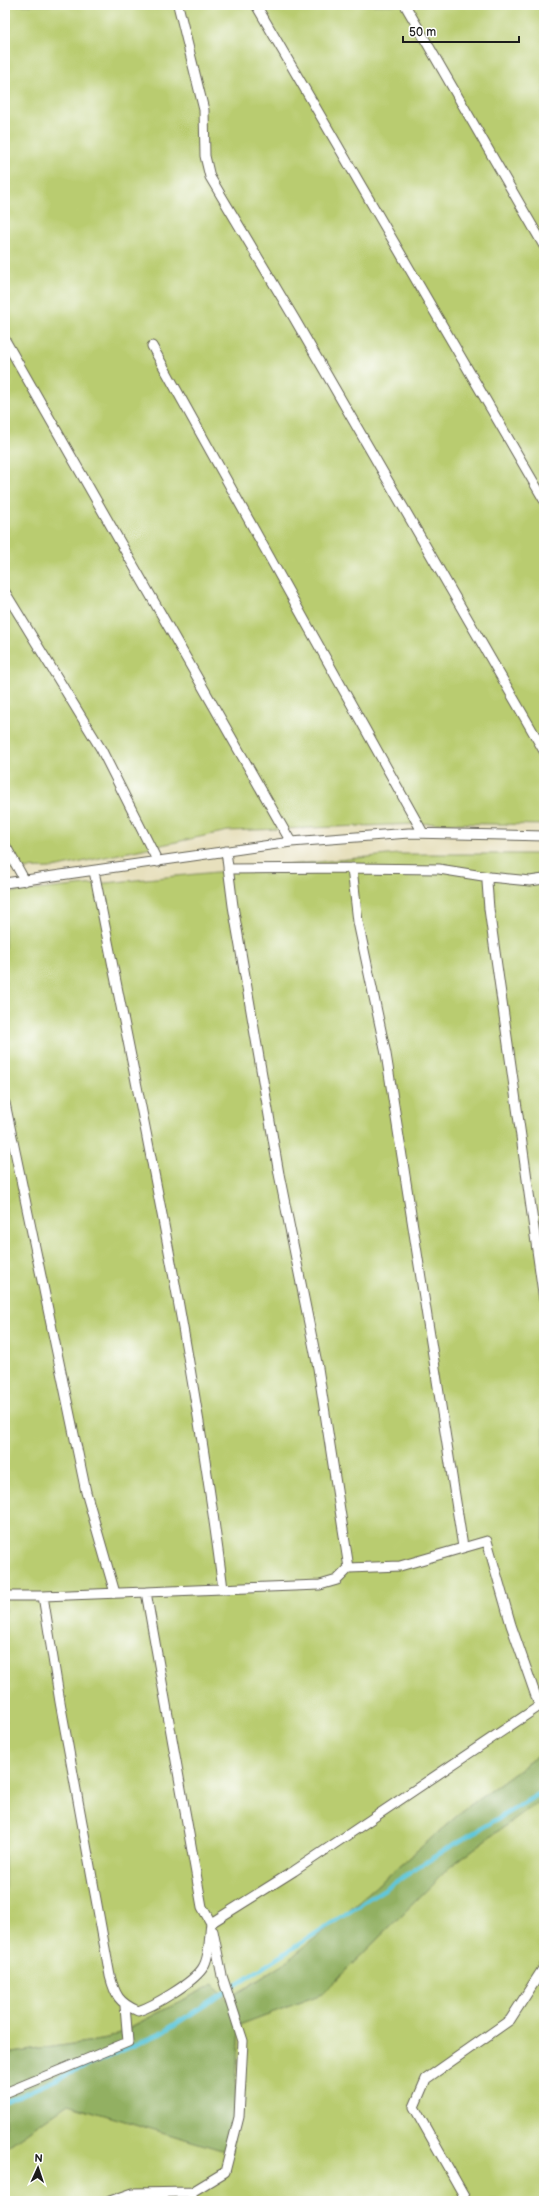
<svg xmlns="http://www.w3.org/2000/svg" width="549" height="2206" viewBox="0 0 549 2206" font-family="'Balsamiq Sans',sans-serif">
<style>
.green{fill:#b9cc6f;stroke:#6a7446}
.forest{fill:#92b062;stroke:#57663f}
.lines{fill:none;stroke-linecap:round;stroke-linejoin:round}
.stream{stroke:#5fc7db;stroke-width:4.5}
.service-casing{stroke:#636154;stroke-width:11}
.service{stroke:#fff;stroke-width:9}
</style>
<rect width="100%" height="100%" fill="#fff"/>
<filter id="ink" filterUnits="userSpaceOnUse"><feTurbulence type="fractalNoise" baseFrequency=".025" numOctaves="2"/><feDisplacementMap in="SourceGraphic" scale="8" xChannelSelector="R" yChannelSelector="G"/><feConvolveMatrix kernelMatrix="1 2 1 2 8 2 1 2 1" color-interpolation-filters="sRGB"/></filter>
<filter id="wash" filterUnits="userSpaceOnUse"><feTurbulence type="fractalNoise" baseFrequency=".012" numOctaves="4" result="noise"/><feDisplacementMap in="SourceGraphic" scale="16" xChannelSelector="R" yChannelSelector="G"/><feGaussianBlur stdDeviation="0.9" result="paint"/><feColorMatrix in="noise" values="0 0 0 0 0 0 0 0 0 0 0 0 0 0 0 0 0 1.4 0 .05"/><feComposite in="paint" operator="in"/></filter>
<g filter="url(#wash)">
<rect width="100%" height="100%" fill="#e7e0bd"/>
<path class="green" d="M5 5H544V825L443 823 228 831 53 868 5 869Z
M398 854H544V1751L465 1809 329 1927 282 1965 226 2000 214 1984 107 2039 5 2054V893Z
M544 1800V2201H5V2148L68 2104 232 2153 239 2025 322 1994 452 1865 524 1812Z"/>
<path class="forest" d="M544 1751V1800L524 1812 452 1865 322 1994 239 2025 232 2153 68 2104 5 2148V2054L108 2039 214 1984 227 2000 282 1965 329 1927 465 1809Z"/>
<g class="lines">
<path class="stream" d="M5 2102 160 2034 448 1848 544 1791"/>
</g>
</g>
<g filter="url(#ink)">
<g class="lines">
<g class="service-casing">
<path id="service" d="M178 5 204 110 205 156 210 177 294 318 544 751
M256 5 544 500
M405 5 544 246
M5 340 291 842
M152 346 423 833
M5 592 101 749 158 862
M5 845 25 881
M226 851 233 906 279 1174 318 1368 349 1568 337 1580 320 1585 146 1592 202 1907 211 1923 294 1871 544 1703
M228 869 352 868
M94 871C141 1110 193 1348 223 1589
M544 879 530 881 489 877 487 882 489 909 544 1300
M5 883 291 842 409 833 544 836
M5 1103 86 1492 115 1593
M463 1547 386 1054 358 922 352 868 439 869 489 877
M349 1568 400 1566 487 1541 511 1625 539 1705
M146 1592 43 1596 60 1702 110 1976C115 1995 119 2003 138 2011 154 2006 192 1983 202 1969 210 1958 209 1937 211 1923
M5 1596H43
M5 2093 128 2042 125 2006
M110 2201 133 2193 192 2192
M192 2201V2192L225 2172 239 2117 243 2041 222 1976 213 1931
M467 2201 414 2107 426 2079 510 2020 544 1967"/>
</g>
<use href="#service" class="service"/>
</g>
</g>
<rect width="549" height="2206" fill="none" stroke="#fff" stroke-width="20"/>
<g transform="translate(38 2168) rotate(3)" stroke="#ffffff" stroke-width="3" paint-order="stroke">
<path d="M0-3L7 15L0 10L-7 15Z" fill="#1c1c1c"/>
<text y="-6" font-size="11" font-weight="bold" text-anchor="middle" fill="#1c1c1c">N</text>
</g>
<path d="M403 36v6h116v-6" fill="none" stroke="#1c1c1c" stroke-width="2"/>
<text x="409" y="36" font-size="12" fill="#1c1c1c" stroke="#ffffff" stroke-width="3" paint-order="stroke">50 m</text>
</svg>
